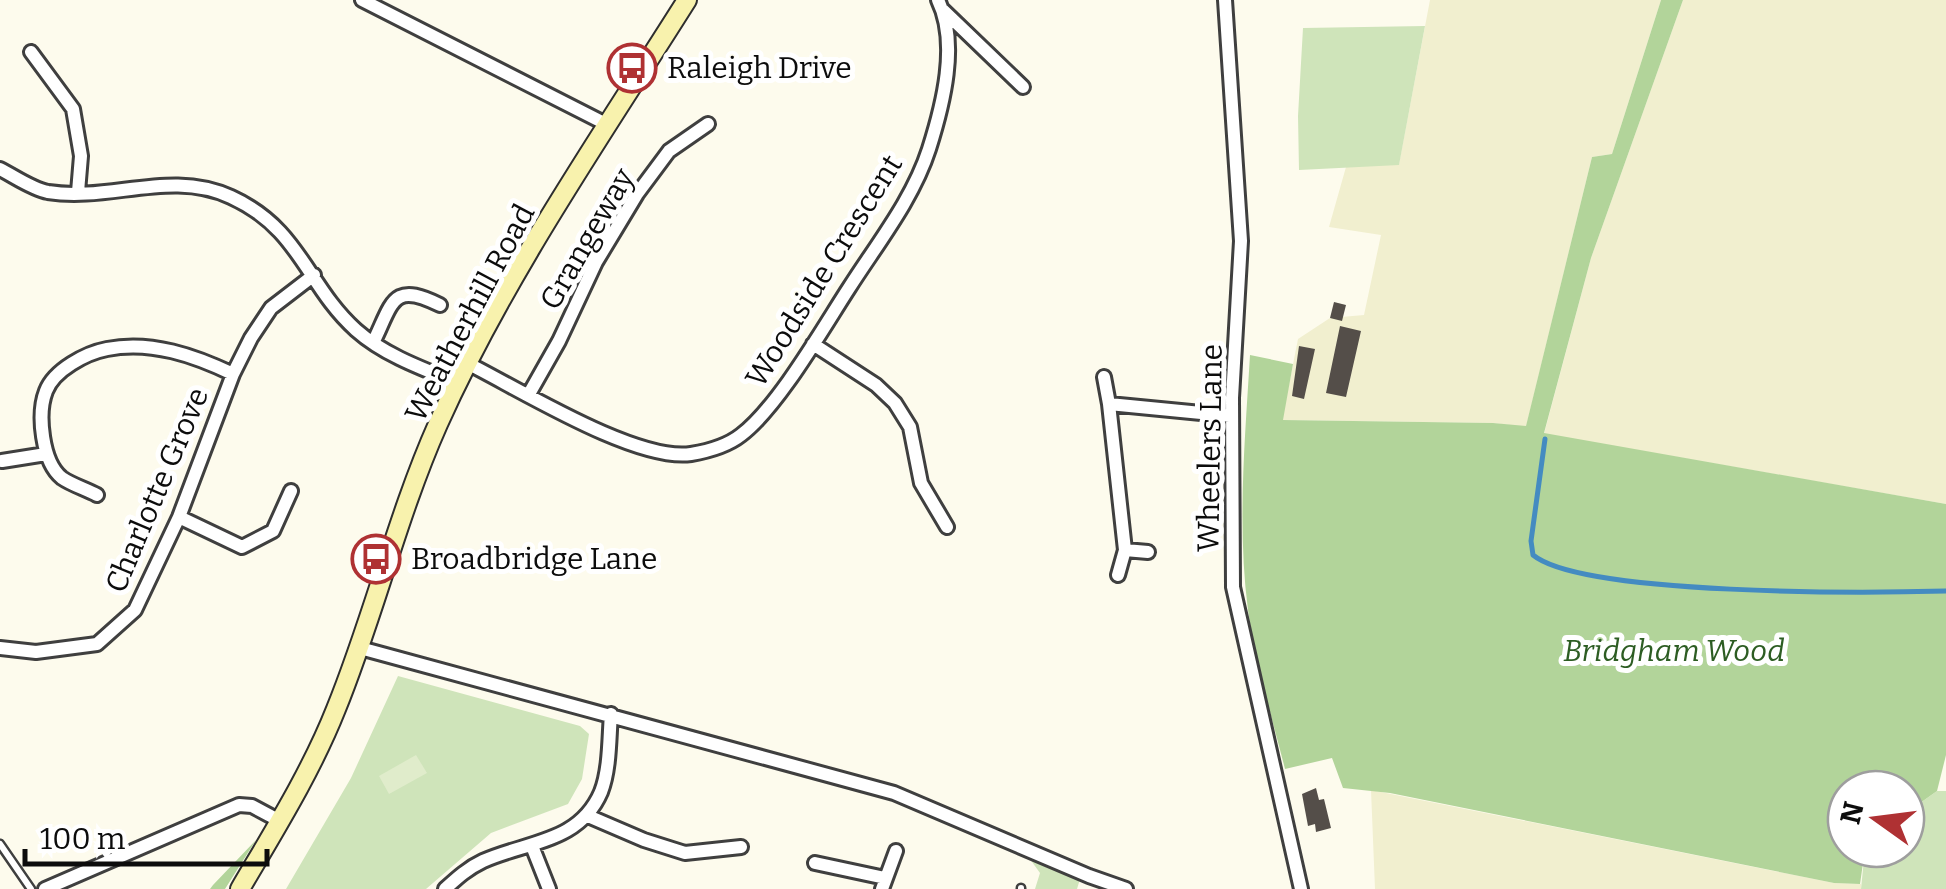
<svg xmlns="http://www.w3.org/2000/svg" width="1946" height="889" viewBox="0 0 1946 889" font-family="Bitter,serif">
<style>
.farmland{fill:#f1efcf}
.green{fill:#cfe4ba}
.forest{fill:#b2d49a}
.pitch{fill:#e0eccb}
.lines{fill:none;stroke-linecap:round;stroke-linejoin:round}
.stream{stroke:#448bc1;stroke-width:5}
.building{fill:#544e49}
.lane-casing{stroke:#3f3f3f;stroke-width:11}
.street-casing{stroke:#3f3f3f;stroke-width:18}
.secondary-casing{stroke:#2e2e2e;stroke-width:22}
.lane{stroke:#fff;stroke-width:6}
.street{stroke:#fff;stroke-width:12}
.secondary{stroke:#f8f2ad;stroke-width:18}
.labels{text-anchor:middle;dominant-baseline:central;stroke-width:10;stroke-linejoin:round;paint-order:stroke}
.poi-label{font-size:30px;fill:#0c0c0c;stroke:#fff;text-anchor:start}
.street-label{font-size:30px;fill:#0c0c0c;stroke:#fff}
.park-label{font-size:30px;font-style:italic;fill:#2d5d23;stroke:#fff}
</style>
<rect width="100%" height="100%" fill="#fdfbed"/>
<path class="farmland" d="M1430 0H1661L1612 154 1592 157 1526 427 1493 423 1282 420 1298 339 1330 318 1364 315 1381 235 1329 227 1346 167 1399 164Z
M1683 0H1946V504L1544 434 1591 258Z
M1371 790 1834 883 1861 884V889H1375Z"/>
<path class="green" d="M1425 26 1399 165 1299 170 1298 116 1303 28Z
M398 676 580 726 589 734 582 779 568 804 491 833 426 889H286L351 778Z
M1937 791H1946V889H1861L1865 849H1906V813Z
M1022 848 1075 867 1080 879 1077 889H1035L1040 873Z"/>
<path class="forest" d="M1661 0H1683L1591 258 1544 433 1946 504V755L1937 791 1906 813V789H1846V849H1865L1860 884 1834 883 1390 793 1343 788 1332 758 1285 769C1272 717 1255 663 1248 610 1237 526 1245 439 1250 355L1293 364 1283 420 1493 423 1526 426 1592 157 1612 154Z
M256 840 225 889H210L213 885Z"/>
<path class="pitch" d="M416 755 427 773 389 794 379 776Z"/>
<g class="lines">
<path class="stream" d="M1545 439 1531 541 1533 555C1583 596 1872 593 1946 591"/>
</g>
<path class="building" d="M1334 302 1346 305 1342 321 1330 318Z
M1340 326 1361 331 1346 397 1326 393Z
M1299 346 1315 349 1304 399 1292 396Z
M1316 788 1319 800 1324 799 1331 828 1316 832 1315 824 1308 826 1302 794Z"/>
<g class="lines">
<g class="lane-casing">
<path id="lane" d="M0 844 31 889
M1021 889V888"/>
</g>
<g class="street-casing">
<path id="street" d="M362 0 608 125
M1225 0 1241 241 1232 398 1233 587 1301 889
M943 10 1023 87
M31 52 73 109 81 156 78 192
M0 169C14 176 32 189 48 192 110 202 171 169 231 197 301 229 306 285 356 330 384 355 423 369 458 383
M373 343C393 302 392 281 440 305
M813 344 876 385 895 403 910 427 921 483 947 527
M467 363C519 389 636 462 691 454 709 451 727 446 741 435 778 407 823 328 849 288 877 244 913 199 929 149 943 105 959 43 938 0
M1104 377 1109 404
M529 394 559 341 596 262 637 194 669 151 708 124
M2 461 46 454
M97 495C86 489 72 485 62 478 42 462 37 414 46 391 54 370 86 353 107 349 151 340 195 356 233 374
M179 517 242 547 273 531 291 491
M1148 552 1125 550 1109 404 1232 416
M1118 575 1125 550
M0 648 36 652 97 644 135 610 179 517 233 374 251 338 271 308 314 275
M360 648 894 793 1089 876 1126 889
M588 816 644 840 685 853 741 847
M532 846 549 889
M815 863 885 878
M45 889 239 805 252 806 280 821
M445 889C457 878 468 868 483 861 528 841 579 843 601 792 610 769 609 738 611 714
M882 889 896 851"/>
</g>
<g class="secondary-casing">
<path id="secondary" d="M240 889C274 831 311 772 336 709 374 616 397 516 438 424 505 275 600 138 687 0"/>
</g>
<use href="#lane" class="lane"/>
<use href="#street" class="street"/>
<use href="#secondary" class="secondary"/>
</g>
<defs>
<g id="bus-ring" transform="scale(2.5)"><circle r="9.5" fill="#fff" stroke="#af3133" stroke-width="1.5"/><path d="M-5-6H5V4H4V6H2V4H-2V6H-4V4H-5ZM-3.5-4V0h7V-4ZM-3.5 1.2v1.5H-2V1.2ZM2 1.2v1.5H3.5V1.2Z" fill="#af3133"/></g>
</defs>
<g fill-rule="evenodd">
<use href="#bus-ring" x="632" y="68"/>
<use href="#bus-ring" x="376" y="559"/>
</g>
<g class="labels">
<g class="poi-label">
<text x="667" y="68">Raleigh Drive</text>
<text x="411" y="559">Broadbridge Lane</text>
</g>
<g class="street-label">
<text transform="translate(587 239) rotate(-60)">Grangeway</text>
<text transform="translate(824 271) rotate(-58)">Woodside Crescent</text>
<text transform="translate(470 313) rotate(-62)">Weatherhill Road</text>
<text transform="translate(1210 448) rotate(-89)">Wheelers Lane</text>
<text transform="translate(157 490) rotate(-67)">Charlotte Grove</text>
</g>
<g class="park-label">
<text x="1674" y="651">Bridgham Wood</text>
</g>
</g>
<g transform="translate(1876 819) rotate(284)"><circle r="48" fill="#ffffff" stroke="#9e9e9e" stroke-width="2.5"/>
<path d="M0-8L18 38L0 25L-18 38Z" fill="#af3133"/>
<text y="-15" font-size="28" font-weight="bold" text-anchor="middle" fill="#0c0c0c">N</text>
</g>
<path d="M25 849v15h242v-15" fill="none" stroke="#0c0c0c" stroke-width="5"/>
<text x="40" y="849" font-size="30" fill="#0c0c0c" stroke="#ffffff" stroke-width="8" paint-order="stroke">100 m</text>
</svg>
